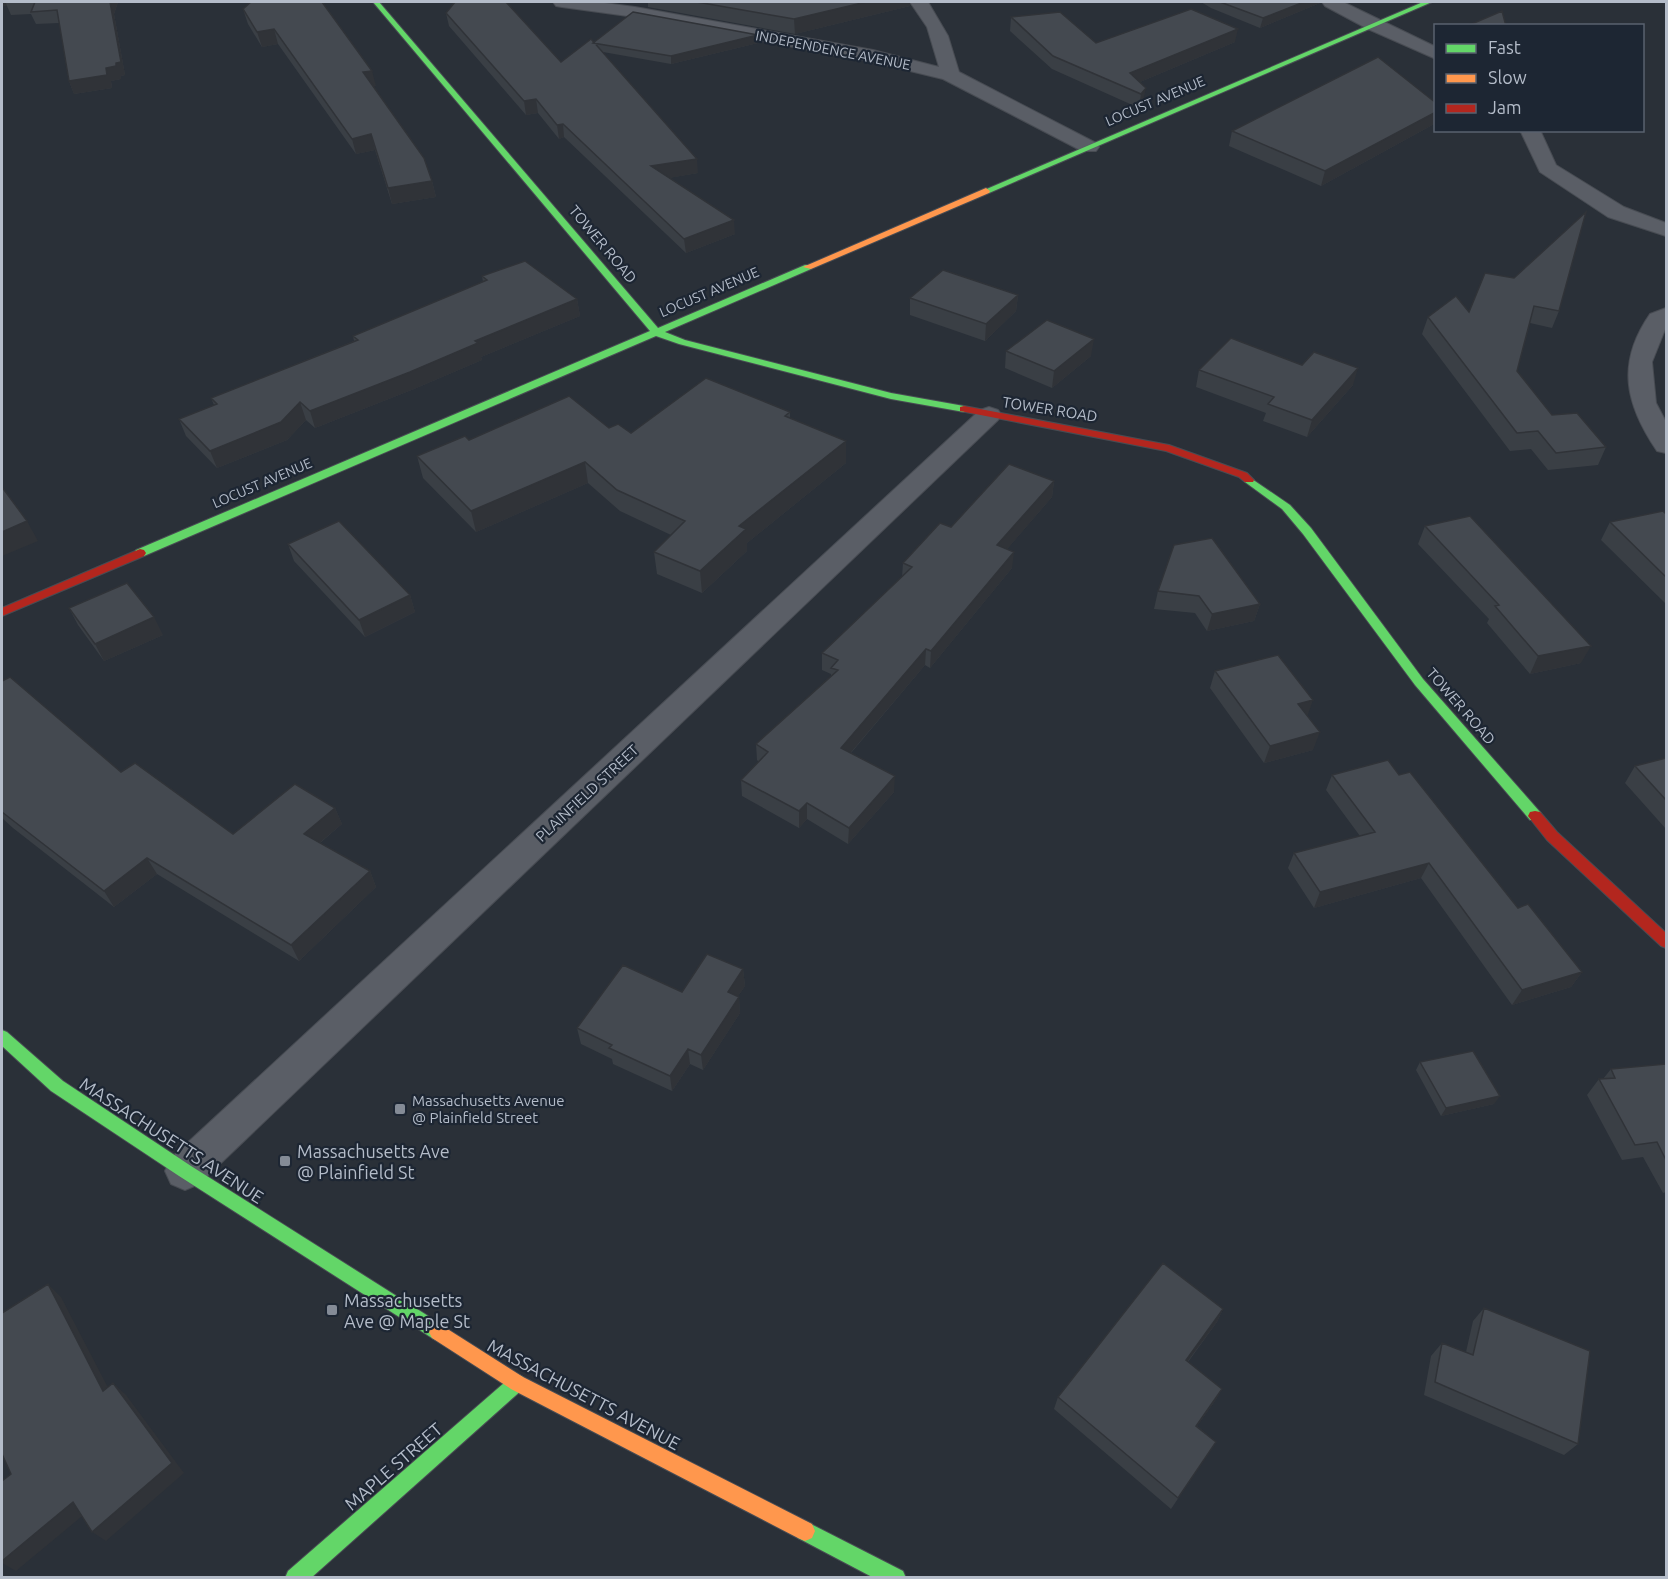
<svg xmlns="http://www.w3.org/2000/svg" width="1668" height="1579" viewBox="0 0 1668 1579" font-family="Ubuntu,sans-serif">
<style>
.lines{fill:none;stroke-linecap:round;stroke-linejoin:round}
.street-casing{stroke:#484c53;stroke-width:2}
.fast-casing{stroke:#484c53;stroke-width:2}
.slow-casing{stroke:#484c53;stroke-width:2}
.jam-casing{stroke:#484c53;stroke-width:2}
.street{fill:#5a5e66;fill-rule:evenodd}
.fast{fill:#63d668;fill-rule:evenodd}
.slow{fill:#ff974d;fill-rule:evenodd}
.jam{fill:#b3261e;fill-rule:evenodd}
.wall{fill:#3a3f45}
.shaded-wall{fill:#303338}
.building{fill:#444950;stroke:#303338;stroke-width:1.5}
.poi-dot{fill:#848b96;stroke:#1d2633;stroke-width:2}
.labels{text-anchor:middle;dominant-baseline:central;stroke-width:4.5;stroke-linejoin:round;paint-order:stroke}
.far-street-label{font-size:14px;fill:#b4bcc9;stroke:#1d2633}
.street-label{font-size:15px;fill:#b4bcc9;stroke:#1d2633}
.poi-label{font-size:15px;fill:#b4bcc9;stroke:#1d2633;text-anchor:start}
.near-street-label{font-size:18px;fill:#b4bcc9;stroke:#1d2633}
.near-poi-label{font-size:18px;fill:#b4bcc9;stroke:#1d2633;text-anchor:start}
</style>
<rect width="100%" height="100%" fill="#2a3038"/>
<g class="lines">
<g class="street-casing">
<path id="street" d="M553 2H597L635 7 873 50 939 67 927 27 910 2H928L948 36 959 72 1096 143 1099 147 1096 151H1082L943 79 873 62 635 17 562 7 556 6Z
M1322 2H1343L1436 47V59L1368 29 1325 6Z
M1520 130H1540L1556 165 1624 207 1666 223V236L1608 217 1540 172Z
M1666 308V327L1652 362 1656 403 1666 422V453L1657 451C1625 404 1616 363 1650 314Z
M989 407 998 410 1002 415 998 420 199 1184 185 1190 171 1184 165 1171 171 1158 980 410Z"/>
</g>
<g class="fast-casing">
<path id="fast" d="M373 2H379L658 328 805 265H811V269L665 332 685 340 891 393 964 406 969 409 964 412 891 399 679 344 656 336 144 556H136L134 553 136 550 650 331Z
M1423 2H1432L989 193 982 191Z
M1249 477 1290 505 1311 528 1423 679 1540 812 1542 816 1540 820H1530L1415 685 1303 534 1282 509 1245 482 1244 480Z
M2 1030 7 1032 63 1081 191 1166 444 1326 447 1332 444 1338 438 1341 432 1338 179 1176 51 1091 2 1046Z
M517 1374 523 1377 526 1383 523 1389 311 1578H285L288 1571 511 1377Z
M805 1521 903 1571 906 1578H874L798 1538 795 1531 798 1524Z"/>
</g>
<g class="slow-casing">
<path id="slow" d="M986 188 990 191 989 193 811 269 803 267Z
M438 1323 523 1377 812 1524 815 1531 812 1538 805 1541 798 1538 511 1389 432 1338 429 1332 432 1326Z"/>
</g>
<g class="jam-casing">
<path id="jam" d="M964 406 1169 445 1247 473 1254 480 1253 482H1245L1239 477 1166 451 960 411V407Z
M140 549 144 550 146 553 144 556 2 616V608Z
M1535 811 1540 812 1557 832 1666 933V948L1661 946 1547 840 1528 816 1530 812Z"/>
</g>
<use href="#street" class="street"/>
<use href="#fast" class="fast"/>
<use href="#slow" class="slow"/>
<use href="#jam" class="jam"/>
</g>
<path class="wall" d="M2 2H118L114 14 125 75 121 76V79L111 81 112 88 74 94 69 81 59 23 36 24 31 14 11 15 7 6H2Z
M648 2H910V6L795 34 648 7Z
M1201 2H1321L1320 3 1260 28 1211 8Z
M243 9 376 86H373L432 181 436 197 392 204 375 150 356 154 278 44 262 47 248 24Z
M446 13 561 62 594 42 758 43 671 64 603 52 698 173 668 178 735 234 686 253 564 137 559 139 538 113 526 115 449 26Z
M1011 17 1096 43 1235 42 1140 82 1143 101 1139 108 1052 69 1010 31Z
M1436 103V123L1321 186 1229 146 1232 131Z
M1485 273 1559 311 1552 328 1530 323 1517 371 1552 415 1606 447 1598 465 1548 470 1531 449 1510 451 1422 334 1428 317 1469 312Z
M482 276 577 299 580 316 481 357 482 360 414 389 315 428 306 420 287 440 217 468 186 436 179 419 214 405 211 398 354 341 353 336 483 282Z
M1018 295 1016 311 985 341 910 315V298Z
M1006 351 1091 356 1052 388 1005 368Z
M1199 370 1353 385 1307 437 1263 421 1266 413 1196 387Z
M790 412V418L846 463 747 543V551L702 593 657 574 654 552 671 535 620 511 588 483 476 532 423 478 417 456 469 440 609 428 631 433Z
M1054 481 1052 497 1007 549 1012 568 930 668 925 665 851 753 894 792 848 844 807 819 799 828 742 796 741 780 759 762 757 760 756 744 831 676V674L822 670V653L902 577 903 563 951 527Z
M1666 514V602L1665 603 1601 540 1610 522Z
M1425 526 1581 663 1530 674 1487 623 1489 619 1418 544Z
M288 544 410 595 415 612 365 637 294 561Z
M1174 545 1260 604 1254 621 1207 631 1195 613 1154 609 1158 591Z
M69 608 163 635 104 661 78 625Z
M1215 671 1307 716 1313 750 1264 763 1210 688Z
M2 681 121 772 233 834 335 808 342 824 320 843 370 871 376 887 299 961 157 874 114 907 13 828 2 818Z
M1666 758V829L1625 783 1635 766Z
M1332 775H1399L1518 908 1582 972 1571 987 1512 1005 1421 878 1314 908 1288 868 1294 853 1360 836 1326 790Z
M743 969 745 986 738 996 739 997 740 1013 703 1070 690 1064 672 1091 613 1064 612 1059 581 1044 577 1028Z
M1420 1062 1494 1104 1441 1116 1416 1070Z
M1666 1064V1192L1663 1193 1643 1157 1622 1160 1587 1095 1599 1079H1603L1611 1069Z
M1484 1308 1578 1444 1564 1455 1424 1395 1431 1356 1442 1343 1466 1352 1473 1321Z
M1223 1309 1217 1322 1188 1362 1222 1389 1215 1401 1197 1426 1216 1442 1171 1509 1054 1409 1058 1397Z"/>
<path class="shaded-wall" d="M2 2H14L6 3 7 6H2Z
M110 2H118L114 14 125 75 121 76V79L111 81 112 88 74 94 69 81 106 68Z
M866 2H910V6L795 34 794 19Z
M1304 2H1321L1320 3 1260 28 1263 18Z
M274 29 278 44 262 47 257 32Z
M1238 29 1235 42 1128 87 1130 73Z
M758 35V43L671 64V56Z
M372 71 376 86 367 88 363 72Z
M1146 88 1143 101 1139 108 1141 94Z
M536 99 538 113 526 115 524 101Z
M1436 112V123L1321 186 1325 171Z
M563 124 564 137 559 139 557 125Z
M371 134 375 150 356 154 352 139Z
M697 159 698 173 652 181 651 166Z
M432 181 436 197 392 204 388 188Z
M734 220 735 234 686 253 684 239Z
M1018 295 1016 311 985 341 986 324Z
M577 299 580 316 481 357 482 360 414 389 315 428 310 411 475 341Z
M1094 339 1091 356 1052 388 1054 371Z
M1358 368 1353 385 1307 437 1312 420Z
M300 402 306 420 287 440 217 468 210 451Z
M846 441V463L747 543V551L702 593 700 571 739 526Z
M585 462 588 483 476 532 471 511Z
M1054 481 1052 497 996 562 997 545Z
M27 521 38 541 2 556V532Z
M1014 552 1012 568 930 668 931 651Z
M410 595 415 612 365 637 359 620Z
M1260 604 1254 621 1207 631 1212 614Z
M154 617 163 635 104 661 95 644Z
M1591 646 1581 663 1530 674 1538 656Z
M926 649 925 665 841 764V748Z
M1313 700 1307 717 1298 704Z
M1320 732 1313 750 1264 763 1270 746Z
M895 776 894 792 848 844 849 828Z
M807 803V819L799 828V811Z
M335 808 342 824 311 850 304 834Z
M147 858 157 874 114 907 104 891Z
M1429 863 1421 878 1314 908 1320 892Z
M370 871 376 887 299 961 291 945Z
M743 969 745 986 730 1008 728 992Z
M1582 972 1571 987 1512 1005 1522 990Z
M739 997 740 1013 703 1070 701 1055Z
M688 1049 690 1064 672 1091 670 1076Z
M1500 1096 1494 1104 1441 1116 1446 1108Z
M48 1284 61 1297 116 1403 103 1391Z
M1223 1309 1217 1322 1179 1373 1186 1360Z
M113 1383 126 1395 184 1473 106 1541 92 1532Z
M1222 1389 1215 1401 1189 1437 1196 1426Z
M73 1502 87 1512 16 1571 2 1563V1561Z"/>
<path class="building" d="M35 2H110L121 62 116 63V66L106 68 107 75 69 81 57 10 31 12Z
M251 2H322L372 71 363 72 424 158 432 181 388 188 371 134 352 139 274 29 257 32 243 9Z
M455 2H506L561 62 591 39 697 159 651 166 734 220 684 239 563 124 557 125 536 99 524 101 446 13Z
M697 2H866L794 19Z
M1220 2H1304L1263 18Z
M1191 9 1238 29 1130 73 1146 88 1141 94 1053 56 1011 17 1060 12 1096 43Z
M1502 11 1506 26H1467Z
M633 12 758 35 671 56 593 43Z
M1378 57 1436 103V112L1325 171 1232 131Z
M1586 212 1559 311 1534 306 1517 371 1552 415 1577 413 1606 447 1556 453 1538 431 1517 433 1428 317 1456 296 1469 312 1485 273 1514 278Z
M525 261 577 299 475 341 478 343 410 372 310 411 300 402 281 422 210 451 179 419 217 404 211 398 358 340 353 336 487 280 482 276Z
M943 270 1018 295 986 324 910 298Z
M1047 320 1094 339 1054 371 1006 351Z
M1231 338 1302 365 1314 352 1358 368 1312 420 1268 404 1274 397 1199 370Z
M706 378 790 412 785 416 846 441 739 526 746 529 700 571 654 552 685 521 617 490 585 462 471 511 417 456 465 436 469 440 569 396 609 428 618 424 631 433Z
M1009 464 1054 481 997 545 1014 552 931 651 926 649 841 748 895 776 849 828 807 803 799 811 741 780 768 752 756 744 838 670 831 668 838 660 822 653 912 567 903 563 940 523 951 527Z
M2 487 27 521 2 532Z
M1663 511 1666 514V577L1610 522Z
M1470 516 1591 646 1538 656 1495 606 1499 605 1425 526Z
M339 521 410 595 359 620 288 544Z
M1212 538 1260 604 1212 614 1199 596 1158 591 1174 545Z
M127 583 154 617 95 644 69 608Z
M1278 655 1313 700 1298 704 1320 732 1270 746 1215 671Z
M10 677 121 772 135 763 233 834 295 784 335 808 304 834 370 871 291 945 147 858 104 891 2 812V681Z
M1666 758V800L1635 766Z
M1388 760 1399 775 1410 772 1518 908 1528 904 1582 972 1522 990 1429 863 1320 892 1294 853 1375 832 1332 775Z
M707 954 743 969 728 992 739 997 701 1055 688 1049 670 1076 609 1048 612 1045 577 1028 623 965 682 992Z
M1473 1051 1500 1096 1446 1108 1420 1062Z
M1666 1064V1160L1657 1142 1635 1145 1599 1079 1615 1078 1611 1069Z
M1163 1263 1223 1309 1186 1360 1222 1389 1196 1426 1216 1442 1178 1498 1058 1397Z
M48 1284 103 1391 113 1383 172 1463 92 1532 73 1502 2 1561V1481L11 1474 2 1454V1313Z
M1484 1308 1590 1351 1578 1444 1435 1382 1442 1343 1473 1355Z"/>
<g class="poi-dot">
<rect x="394" y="1103" width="12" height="12" rx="3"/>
<rect x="279" y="1155" width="12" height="12" rx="3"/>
<rect x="326" y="1304" width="12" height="12" rx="3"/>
</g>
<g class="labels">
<g class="far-street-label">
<text transform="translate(833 50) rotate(11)">INDEPENDENCE AVENUE</text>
<text transform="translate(1155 101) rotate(-23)">LOCUST AVENUE</text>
<text transform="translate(709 292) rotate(-23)">LOCUST AVENUE</text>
<text transform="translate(262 483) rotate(-23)">LOCUST AVENUE</text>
</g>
<g class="street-label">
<text transform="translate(603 244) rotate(50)">TOWER ROAD</text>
<text transform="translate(1050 409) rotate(9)">TOWER ROAD</text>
<text transform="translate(1461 706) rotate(49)">TOWER ROAD</text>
<text transform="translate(587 793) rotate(-43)">PLAINFIELD STREET</text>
</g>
<g class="poi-label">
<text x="412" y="1100">Massachusetts Avenue<tspan x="412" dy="17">@ Plainfield Street</tspan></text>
</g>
<g class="near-street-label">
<text transform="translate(172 1140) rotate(33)">MASSACHUSETTS AVENUE</text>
<text transform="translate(584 1394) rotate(28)">MASSACHUSETTS AVENUE</text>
<text transform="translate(393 1466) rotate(-41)">MAPLE STREET</text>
</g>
<g class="near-poi-label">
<text x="297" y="1151">Massachusetts Ave<tspan x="297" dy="21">@ Plainfield St</tspan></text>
<text x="344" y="1300">Massachusetts<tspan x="344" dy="21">Ave @ Maple St</tspan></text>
</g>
</g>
<rect width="1668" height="1579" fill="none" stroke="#b4bcc9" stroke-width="6"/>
<rect x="1434" y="24" width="210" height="108" fill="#1d2633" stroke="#59626f" stroke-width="1.5"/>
<rect x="1446" y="44" width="30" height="9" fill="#63d668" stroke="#59626f" stroke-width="1.5"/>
<text x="1488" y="54" font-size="18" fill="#b4bcc9">Fast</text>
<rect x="1446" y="74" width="30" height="9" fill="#ff974d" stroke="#59626f" stroke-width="1.5"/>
<text x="1488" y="84" font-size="18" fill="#b4bcc9">Slow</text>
<rect x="1446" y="104" width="30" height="9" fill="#b3261e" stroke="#59626f" stroke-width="1.5"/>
<text x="1488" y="114" font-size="18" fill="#b4bcc9">Jam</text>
</svg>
